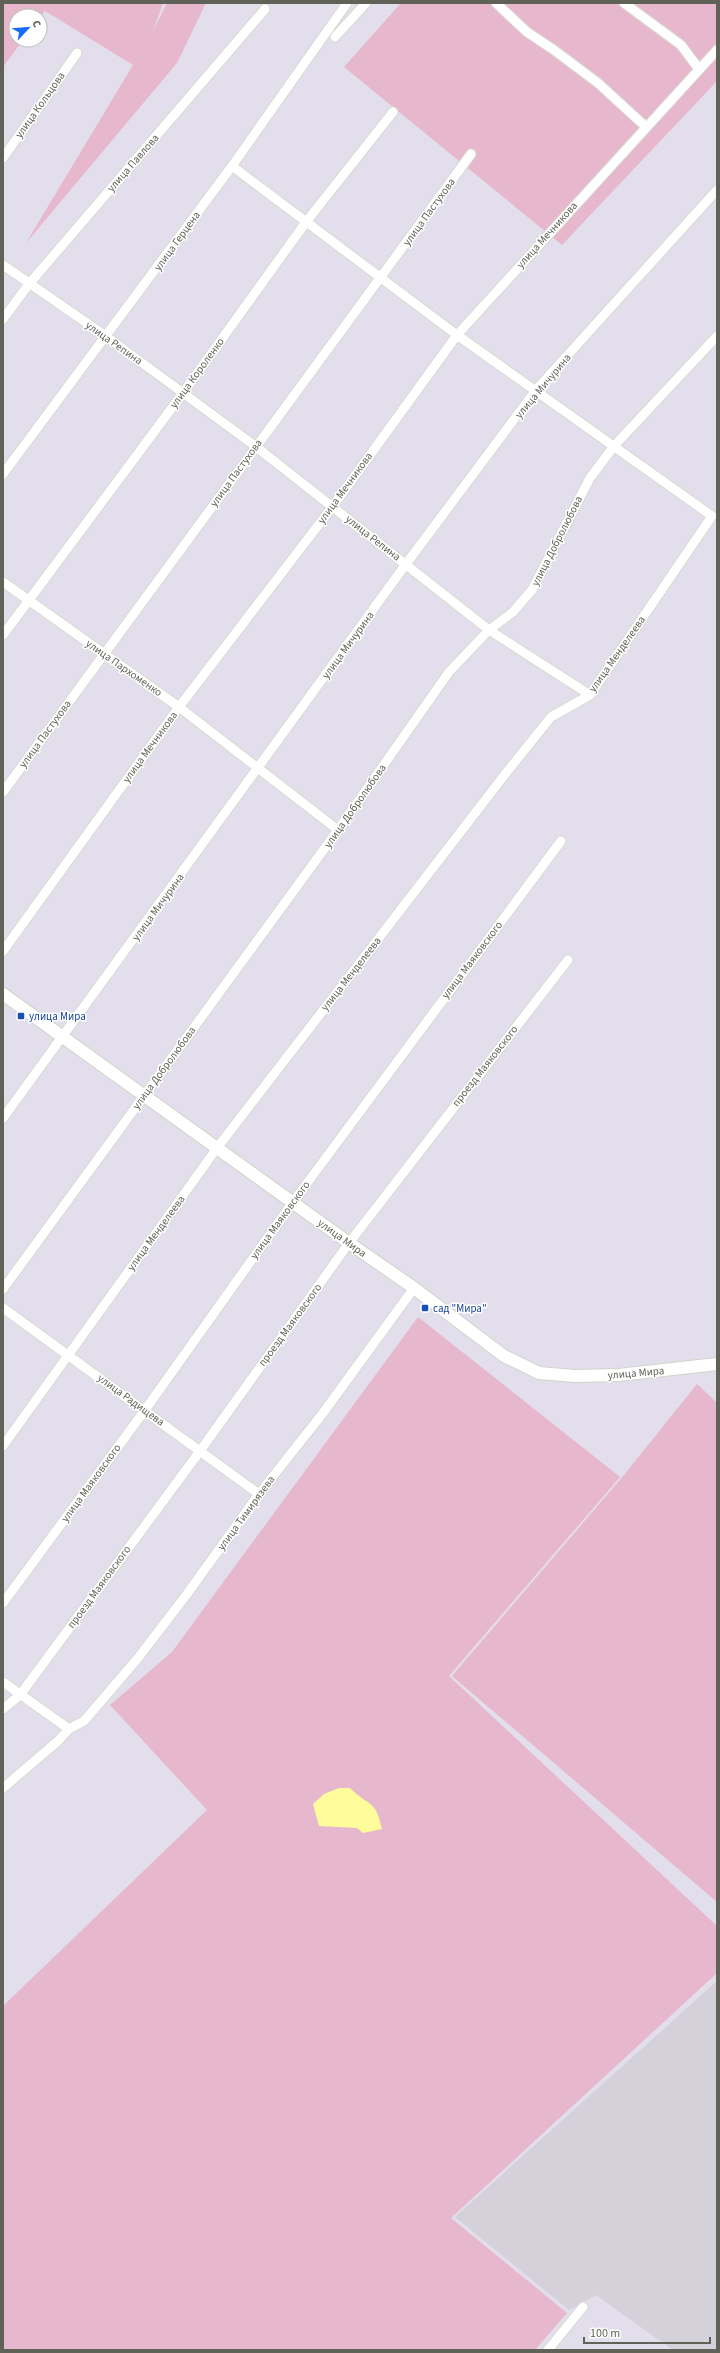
<svg xmlns="http://www.w3.org/2000/svg" width="720" height="2353" viewBox="0 0 720 2353" font-family="'Source Sans 3',sans-serif">
<style>
.industrial{fill:#d4d1da}
.green{fill:#e7b7cd}
.water{fill:#fffd9b}
.lines{fill:none;stroke-linecap:round;stroke-linejoin:round}
.minor-casing{stroke:#d8dad1;stroke-width:11}
.secondary-casing{stroke:#d2d4c9;stroke-width:14}
.minor{stroke:#fff;stroke-width:9}
.secondary{stroke:#fff;stroke-width:12}
.transit-dot{fill:#1a4fb4;stroke:#fff;stroke-width:1.5}
.labels{text-anchor:middle;dominant-baseline:central;stroke-width:3;stroke-linejoin:round;paint-order:stroke}
.street-label{font-size:11px;fill:#606157;stroke:#fff}
.transit-label{font-size:11px;fill:#164399;stroke:#fff;text-anchor:start}
</style>
<rect width="100%" height="100%" fill="#e2deec"/>
<path class="industrial" d="M717 1981V2350H673L596 2295 569 2310 455 2217Z"/>
<path class="green" d="M3 3H163L153 31 167 3H206L177 63 26 243 133 65 45 11 40 17 16 16V40H23L3 67Z
M401 3H717V81L562 245 344 67Z
M418 1317 620 1477 449 1676 717 1926V1973L451 2218 567 2313 535 2350H3V2006L207 1810 110 1705 172 1652Z
M697 1384 717 1403V1902L452 1676 624 1475Z"/>
<path class="water" d="M339 1788H350C370 1808 375 1798 382 1829L363 1833 357 1828 319 1826 313 1804 324 1794Z"/>
<g class="lines">
<g class="minor-casing">
<path id="minor" d="M496 3 527 32 554 50 598 83 646 127
M624 3 681 45 699 69
M335 37 366 3
M3 158 77 53
M3 265 107 337 255 446 489 630 590 695
M3 319 29 284 265 9
M3 474 232 166 347 3
M3 582 179 707 338 830
M3 635 183 393 306 222 393 112
M3 792 471 154
M3 951 179 707 333 506 457 335 717 50
M3 1118 406 564 536 390 717 190
M3 1289 338 830 449 672 489 630 513 612 532 590 590 478 614 446 717 336
M3 1308 259 1494
M3 1446 217 1148 506 773 551 717 590 695 712 516 457 335 232 166
M3 1603 145 1410 293 1202 561 841
M3 1682 69 1729
M3 1709 20 1695 200 1451 349 1243 568 960
M3 1788 58 1741 69 1729 84 1721 138 1658 187 1594 259 1494 323 1413 414 1288
M548 2350 583 2307"/>
</g>
<g class="secondary-casing">
<path id="secondary" d="M3 994 349 1243 414 1288 504 1356 539 1373 575 1376 619 1375 717 1364"/>
</g>
<use href="#minor" class="minor"/>
<use href="#secondary" class="secondary"/>
</g>
<g class="transit-dot">
<rect x="17" y="1012" width="8" height="8" rx="2"/>
<rect x="421" y="1304" width="8" height="8" rx="2"/>
</g>
<g class="labels">
<g class="street-label">
<text transform="translate(40 105) rotate(-55)">улица Кольцова</text>
<text transform="translate(133 163) rotate(-49)">улица Павлова</text>
<text transform="translate(429 212) rotate(-54)">улица Пастухова</text>
<text transform="translate(547 235) rotate(-48)">улица Мечникова</text>
<text transform="translate(177 241) rotate(-54)">улица Герцена</text>
<text transform="translate(114 343) rotate(35)">улица Репина</text>
<text transform="translate(197 373) rotate(-54)">улица Короленко</text>
<text transform="translate(543 386) rotate(-50)">улица Мичурина</text>
<text transform="translate(236 473) rotate(-54)">улица Пастухова</text>
<text transform="translate(345 488) rotate(-54)">улица Мечникова</text>
<text transform="translate(373 538) rotate(38)">улица Репина</text>
<text transform="translate(557 541) rotate(-63)">улица Добролюбова</text>
<text transform="translate(348 645) rotate(-54)">улица Мичурина</text>
<text transform="translate(617 654) rotate(-55)">улица Менделеева</text>
<text transform="translate(124 668) rotate(35)">улица Пархоменко</text>
<text transform="translate(45 734) rotate(-54)">улица Пастухова</text>
<text transform="translate(150 747) rotate(-54)">улица Мечникова</text>
<text transform="translate(355 806) rotate(-55)">улица Добролюбова</text>
<text transform="translate(158 907) rotate(-54)">улица Мичурина</text>
<text transform="translate(472 960) rotate(-53)">улица Маяковского</text>
<text transform="translate(351 974) rotate(-52)">улица Менделеева</text>
<text transform="translate(485 1066) rotate(-52)">проезд Маяковского</text>
<text transform="translate(164 1068) rotate(-54)">улица Добролюбова</text>
<text transform="translate(280 1220) rotate(-54)">улица Маяковского</text>
<text transform="translate(156 1233) rotate(-54)">улица Менделеева</text>
<text transform="translate(342 1238) rotate(36)">улица Мира</text>
<text transform="translate(290 1325) rotate(-54)">проезд Маяковского</text>
<text transform="translate(636 1373) rotate(-5)">улица Мира</text>
<text transform="translate(131 1400) rotate(36)">улица Радищева</text>
<text transform="translate(91 1483) rotate(-54)">улица Маяковского</text>
<text transform="translate(246 1513) rotate(-54)">улица Тимирязева</text>
<text transform="translate(99 1587) rotate(-54)">проезд Маяковского</text>
</g>
<g class="transit-label">
<text x="29" y="1016">улица Мира</text>
<text x="433" y="1308">сад "Мира"</text>
</g>
</g>
<rect width="720" height="2353" fill="none" stroke="#606157" stroke-width="8"/>
<g transform="translate(28 28) rotate(64)"><circle r="19" fill="#ffffff" stroke="#bfc0bc"/>
<path d="M0-3L7 15L0 10L-7 15Z" fill="#176df9"/>
<text y="-6" font-size="11" font-weight="bold" text-anchor="middle" fill="#606157">С</text>
</g>
<path d="M584 2337v6h126v-6" fill="none" stroke="#606157" stroke-width="2"/>
<text x="590" y="2337" font-size="12" fill="#606157" stroke="#ffffff" stroke-width="3" paint-order="stroke">100 m</text>
</svg>
